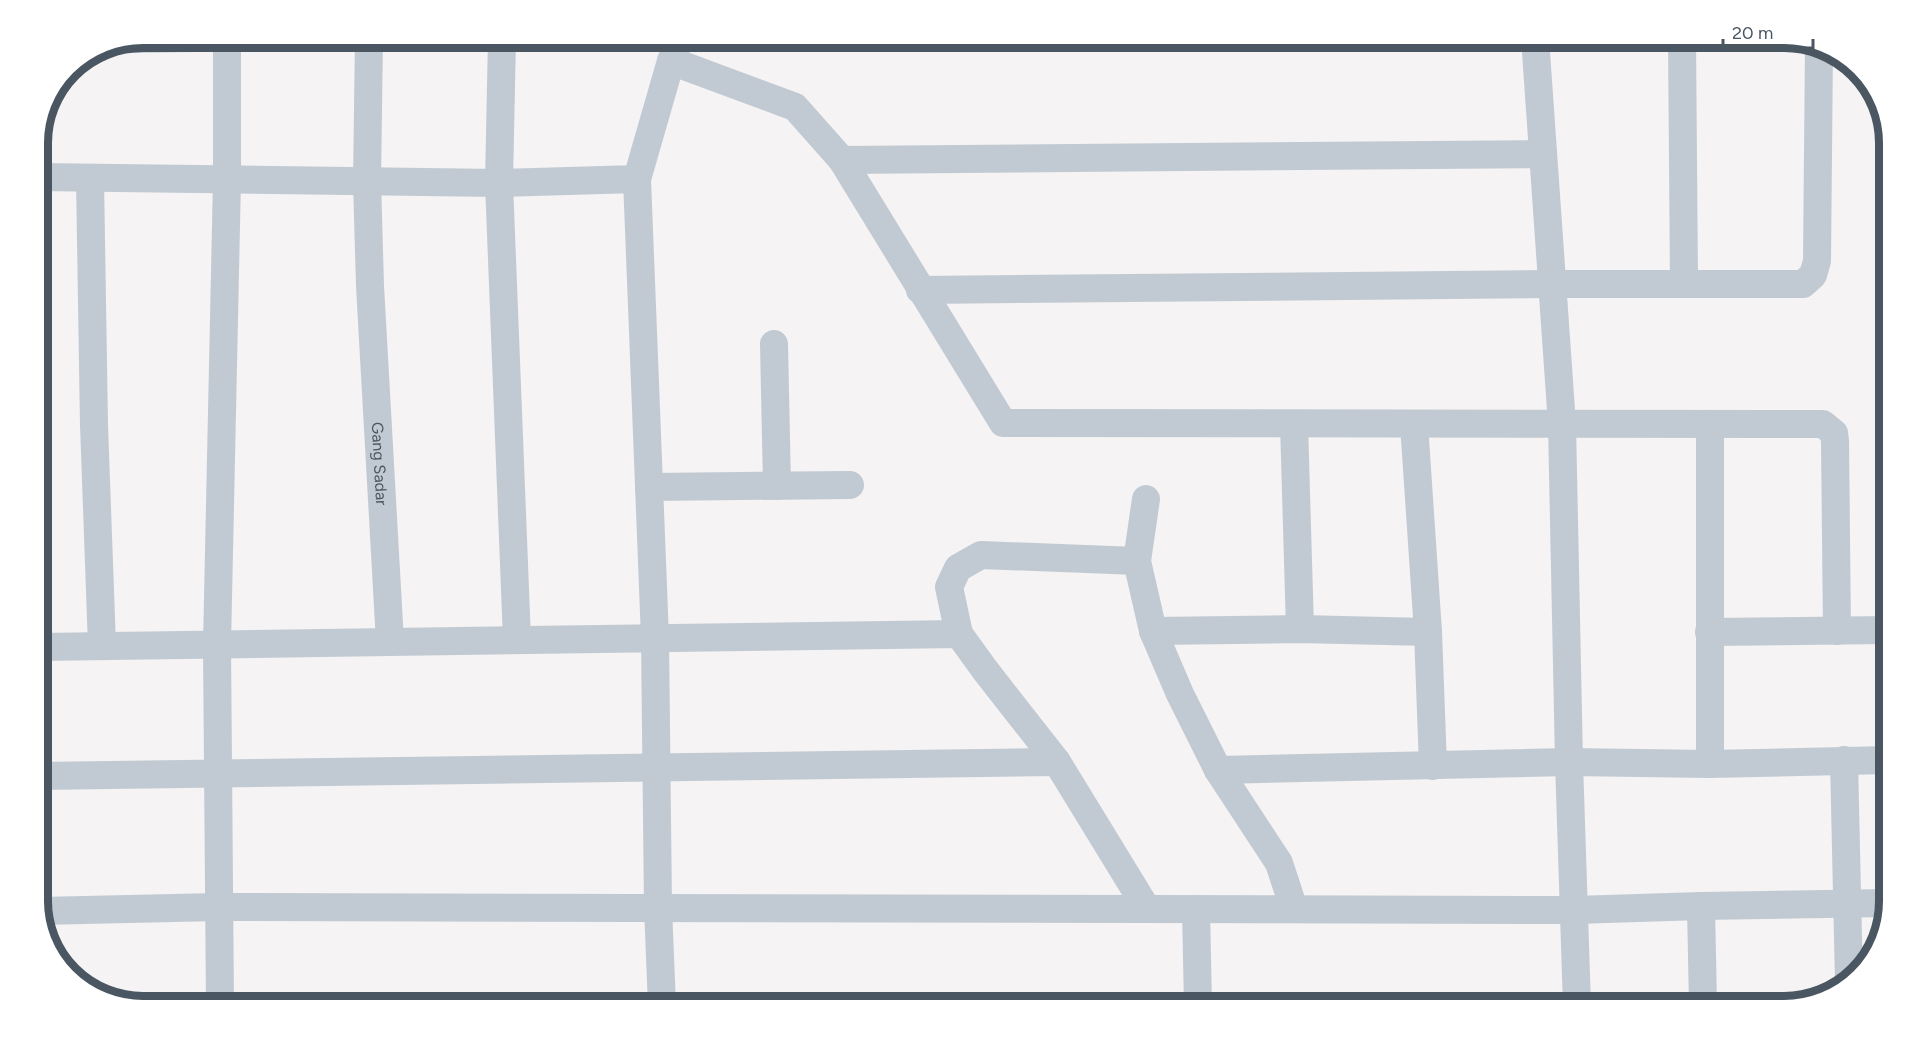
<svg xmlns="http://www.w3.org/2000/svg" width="1927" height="1044" viewBox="0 0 1927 1044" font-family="Figtree,sans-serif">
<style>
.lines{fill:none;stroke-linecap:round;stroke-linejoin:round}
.minor{stroke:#c1cad2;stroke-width:28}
.labels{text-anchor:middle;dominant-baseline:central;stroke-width:4.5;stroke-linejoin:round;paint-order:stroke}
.street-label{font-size:16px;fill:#4a5661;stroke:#fff}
.rim{fill:none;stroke:#4a5661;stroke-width:8}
</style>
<rect width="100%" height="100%" fill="#f5f3f3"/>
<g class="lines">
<g class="minor">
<path id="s1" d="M369 38 367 181 370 286 390 642"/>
<path d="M502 38 499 183 517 640"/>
<path d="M1535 38 1562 424 1569 762 1577 1006"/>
<path d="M1682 38 1684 283"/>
<path d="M134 39 193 38"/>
<path d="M671 61 795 107 842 160 1003 423 1823 424 1834 433 1835 441 1837 631"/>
<path d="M842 160 1543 154"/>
<path d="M38 177 499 183 637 179 671 61 680 38"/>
<path d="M90 178 94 425 102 646"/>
<path d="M637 179 655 638 658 907 662 1006"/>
<path d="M920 290 1552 284H1803L1813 275 1817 261 1819 46"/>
<path d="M774 344 777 486"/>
<path d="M1294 424 1300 629"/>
<path d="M1414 424 1428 632 1433 766"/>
<path d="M1710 424V764"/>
<path d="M649 487 850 485"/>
<path d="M1146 499 1137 561 1153 631 1180 694 1218 770 1279 863 1294 909"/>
<path d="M1153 631 1300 629 1428 632"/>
<path d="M1709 632 1889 630"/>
<path d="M959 634 949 587 958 568 981 555 1137 561"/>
<path d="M38 647 959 634 985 670 1057 762 1147 909"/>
<path d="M1844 760 1849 982"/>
<path d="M1218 770 1569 762 1710 764 1889 760"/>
<path d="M38 776 1057 762"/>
<path d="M1701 906 1703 1006"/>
<path d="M1196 909 1198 1006"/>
<path d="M39 911 219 907 1575 910 1701 906 1889 903"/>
<path d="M220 1006 217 645 227 179V38"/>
</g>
</g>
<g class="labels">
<g class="street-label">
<text stroke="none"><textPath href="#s1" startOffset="426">Gang Sadar</textPath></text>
</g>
</g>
<path d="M0 0H1927V1044H0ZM143 48H1784A95 95 0 0 1 1879 143V901A95 95 0 0 1 1784 996H143A95 95 0 0 1 48 901V143A95 95 0 0 1 143 48Z" fill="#fff" fill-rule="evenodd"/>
<path class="rim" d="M143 48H1784A95 95 0 0 1 1879 143V901A95 95 0 0 1 1784 996H143A95 95 0 0 1 48 901V143A95 95 0 0 1 143 48Z"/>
<path d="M1723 39v9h90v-9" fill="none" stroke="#4a5661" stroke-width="3"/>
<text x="1732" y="39" font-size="18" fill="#4a5661" stroke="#ffffff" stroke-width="4.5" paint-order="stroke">20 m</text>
</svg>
